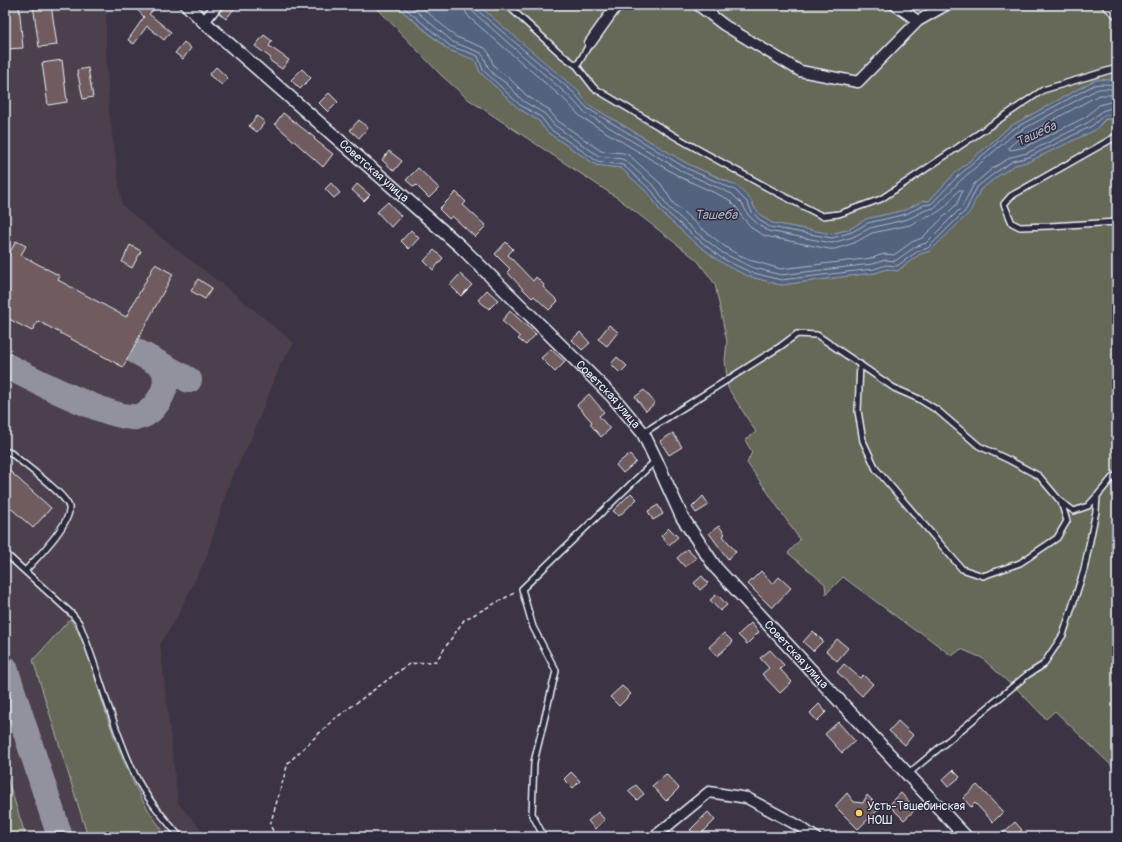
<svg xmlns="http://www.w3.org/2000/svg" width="1122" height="842" viewBox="0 0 1122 842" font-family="Pangolin,sans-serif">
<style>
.built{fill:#4c404c}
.green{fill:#666758;stroke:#a7aca8}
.water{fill:#53627d;stroke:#8f9bae}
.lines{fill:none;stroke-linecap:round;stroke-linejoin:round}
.shore{stroke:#acb8c7;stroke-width:1}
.taxiway{stroke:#92929e;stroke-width:26}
.building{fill:#705c5e;stroke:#e8f1f8}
.service-casing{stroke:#e8f1f8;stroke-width:8}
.minor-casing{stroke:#e8f1f8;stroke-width:13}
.tertiary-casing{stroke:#e8f1f8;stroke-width:15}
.path{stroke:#e8f1f8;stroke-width:1.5;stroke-dasharray:4 3;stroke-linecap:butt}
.service{stroke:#2f2a3d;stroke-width:5}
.minor{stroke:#2f2a3d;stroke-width:10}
.tertiary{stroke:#2f2a3d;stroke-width:12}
.poi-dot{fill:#ffd166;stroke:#2f2a3d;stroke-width:1.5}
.labels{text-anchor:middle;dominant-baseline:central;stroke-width:3;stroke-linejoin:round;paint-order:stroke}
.street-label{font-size:12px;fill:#e8f1f8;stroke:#2f2a3d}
.poi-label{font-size:12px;fill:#e8f1f8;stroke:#2f2a3d;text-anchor:start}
.water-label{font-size:13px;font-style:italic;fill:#acb8c7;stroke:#2f2a3d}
</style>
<rect width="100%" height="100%" fill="#3c3444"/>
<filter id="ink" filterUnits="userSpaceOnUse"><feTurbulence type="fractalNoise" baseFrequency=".025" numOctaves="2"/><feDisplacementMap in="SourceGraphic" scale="8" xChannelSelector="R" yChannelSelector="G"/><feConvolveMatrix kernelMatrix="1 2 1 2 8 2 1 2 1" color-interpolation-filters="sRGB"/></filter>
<g filter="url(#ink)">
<path class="built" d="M5 5H108L106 20V45L109 112 122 205 145 225 231 291 294 343 280 365 251 439 230 481 206 558 177 617 160 644 178 803 208 837H5Z"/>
<path class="green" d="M374 5H395L448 50 475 59 480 72 518 108 539 121 547 132 596 165 621 168 650 195 661 212 692 240 718 260 736 270 748 276 781 285 864 274 875 273 887 269 897 271 920 254 930 251 944 237 976 199 980 190 998 176 1015 165 1030 161 1095 130 1106 119H1110L1117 114V771L1055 711 1046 719 1017 689 1009 683 982 658 961 649 952 656 919 631 917 632 843 577 826 594 825 584 788 553 800 540 767 491 747 463 752 452 745 440 756 432 728 388 725 360 727 342 715 284 697 260 619 199 468 99 441 75Z
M478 5H1117V80C1108 81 1102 78 1093 81L1009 127 995 140 955 173 929 201H923L905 210 866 219 850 229 831 234 772 223 764 218 755 209 751 200 729 182 688 164 589 105 576 90Z
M70 619C86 641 92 669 100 695 116 745 134 797 168 837H88L33 660Z
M5 771 26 837H5Z"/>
<path class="water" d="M395 5H478L577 90 589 105 688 164 737 186 751 200 755 209 764 218 772 223 832 234 850 229 866 219 905 210 923 201H929L955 173 995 140 1009 127 1093 81C1102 78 1108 81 1117 80V114L1110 119H1105L1095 130 1030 161 1015 165 998 176 980 190 970 212 930 251 920 254 897 271 887 269 875 273 864 274 781 285 748 276 729 267 718 260 692 240 661 212 650 195 621 168 596 165 547 132 539 121 518 108 480 72 475 60 449 50Z"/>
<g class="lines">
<path class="shore" d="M401 5 450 46 478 56 483 70 520 105 541 117 550 129 597 161 623 165 653 192 664 210 694 236 720 257 731 263 750 272 781 280 864 270 874 269 886 265 897 266 918 251 928 248 966 210 977 187 996 172 1013 161 1029 157 1092 126 1104 115H1109L1117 111
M409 5 453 42 481 53 484 57 488 67 494 75 506 83 523 101 545 114 554 125 599 156 622 159 626 161 656 188 668 207 697 233 723 253 751 267 781 275 863 265 873 264 885 260 895 261 915 247 926 243 962 207 974 184 993 168 1011 157 1027 153 1089 122 1102 111 1117 106
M419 5 456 37 485 48 489 53 493 64 498 70 510 79 527 96 548 109 558 121 601 151 623 153 630 156 661 184 673 203 701 228 727 248 737 254 753 261 781 269 872 258 884 254 894 255 912 242 922 238 957 204 962 192V190H959L945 207 935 214 927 216 910 225 872 233 854 243 835 249H829L765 236 753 229 742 217 738 209 728 199 680 177 581 117 566 101 470 18 466 13 465 5
M471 5V9L474 13 570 97 584 112 683 172 732 194 743 205 748 215 759 225 768 231 832 243 853 237 870 228 908 219 926 210 934 208 961 180 1014 134 1096 90C1103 87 1110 90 1117 89
M476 5 477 10 574 93 587 108 686 168 735 190 747 202 752 212 762 222 770 227 832 238 852 232 868 223 906 214 924 205 931 204 958 176 997 143 1011 130 1094 85C1102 83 1109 85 1117 84
M1117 95H1099L1018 139 1009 147V149L1011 150 1025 147 1086 117 1099 105 1117 100"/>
<path class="taxiway" d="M132 349 189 380
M5 365C30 378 113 421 138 417 147 415 154 408 159 400 166 389 168 379 163 366
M5 668 60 837"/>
</g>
<path class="building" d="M19 5 23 48 6 49 5 6Z
M33 5H51L57 45 39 47Z
M133 5H159L149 14 171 32 164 40 147 26 134 44 128 40 144 17Z
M224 5H237L226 19 219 13Z
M264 35 272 41 269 46 289 60 282 69 269 60 271 58 255 46Z
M184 42 191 48 183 59 175 53Z
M62 60 67 102 48 105 42 63Z
M216 67 228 78 222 85 209 75Z
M88 68 93 97 83 99 77 70Z
M302 69 311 78 300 89 291 80Z
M329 93 338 102 328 112 319 103Z
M283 113 315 138 314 139 333 154 323 167 275 124Z
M257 116 265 122 257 132 249 126Z
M359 120 368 128 359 138 350 130Z
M389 151 402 161 394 171 382 160Z
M418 168 439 188 429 198 416 185 414 187 406 180Z
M331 183 340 193 334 198 325 189Z
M357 184 370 195 364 201 352 190Z
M456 192 466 202 463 205 486 226 475 237 452 216 449 219 439 209Z
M388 202 401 216 391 227 377 212Z
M411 230 419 238 409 249 401 241Z
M16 241 26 246 21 255 60 276 58 280 126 317 155 264 173 274 123 367 38 321 32 331 5 317V261Z
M506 242 513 249 508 255 533 281 536 277 544 285 543 287 558 301 549 310 534 296 532 298 524 290 507 272 510 269 495 254Z
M130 245 141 251 132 268 122 262Z
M434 250 443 258 433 270 424 261Z
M460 274 472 285 461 296 450 285Z
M198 279 212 288 205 299 191 291Z
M487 290 498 300 489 309 478 300Z
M510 311 536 334 526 345 518 339 520 337 502 321Z
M609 325 618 332 607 346 598 339Z
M580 332 590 343 582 350 572 340Z
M551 349 565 362 555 372 541 358Z
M617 357 627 366 620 373 611 364Z
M644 390 655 403 646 411 635 397Z
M589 394 604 412 599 416 610 429 601 437 590 424 592 422 577 405Z
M673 433 682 447 669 455 660 441Z
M629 454 636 462 623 473 616 465Z
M5 467 51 508 33 528 5 503Z
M631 493 637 499 619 516 613 511Z
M703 496 709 505 696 513 692 507Z
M658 505 663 514 653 520 648 511Z
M719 526 725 534 723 536 736 552 728 559 709 533Z
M669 528 678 537 669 545 661 536Z
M687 549 696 558 685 567 677 558Z
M761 571 773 584 779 577 791 588 772 608 748 584Z
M702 576 708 583 700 590 694 583Z
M717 594 727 605 720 611 710 600Z
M751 623 759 632 747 644 738 635Z
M813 631 823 641 813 651 803 642Z
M724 633 733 642 717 656 709 647Z
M837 639 848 648 837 661 826 651Z
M770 650 784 665 780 669 792 682 780 693 762 674 769 668 760 658Z
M844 664 860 678 863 675 873 684 862 696 837 672Z
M622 686 631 694 619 706 610 697Z
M819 704 826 712 817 721 810 713Z
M898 721 913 735 905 745 889 731Z
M838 722 855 741 842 753 825 734Z
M953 770 960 777 948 787 942 780Z
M571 772 580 781 573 788 564 779Z
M666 774 679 788 666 801 652 786Z
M636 785 644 794 637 800 628 791Z
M977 785 1003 812 993 822 975 803 971 807 963 798Z
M847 793 854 802 863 803 867 795 880 808 858 829 835 806Z
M901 793 916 809 904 820 889 805Z
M598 812 605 820 595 829 588 821Z
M708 812 715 820 698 837 690 830Z
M1015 822 1022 830 1014 837H1006L1003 833Z"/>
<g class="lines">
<g class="service-casing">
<path id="service" d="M507 5 562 55 577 66
M1104 5 1117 16
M590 43 577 66 594 88 683 141 768 188 822 216 839 214 881 199 1043 90 1117 68
M1117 136 1011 196 1004 204 1012 223 1020 227 1050 226 1117 222
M860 364 858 411 863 441 876 469 962 569 983 576 1020 563 1057 538 1067 521 1061 502
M643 433 781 346 797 334 817 335 894 388 919 399 937 410 979 446 1009 460 1039 476 1061 502 1074 511 1088 506 1097 496
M5 451 11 453C22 463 66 494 69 507 72 523 36 559 25 571
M5 553 72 614 79 623C100 673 112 727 135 775 146 798 164 818 180 837
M908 774 1027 675 1043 665 1063 635 1084 570 1096 511 1097 496 1112 478 1117 475
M544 837 532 814 534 762 556 671 533 627 522 589 656 460"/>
</g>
<g class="minor-casing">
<path id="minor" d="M698 5 724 25 800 71 858 82 918 21 946 5
M895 5 918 21
M204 22 217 5
M590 43 617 5
M654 837 709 792 747 798 799 826 815 837"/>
</g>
<g class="tertiary-casing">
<g id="tertiary">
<path id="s1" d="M187 5 204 22 460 246 612 396 643 433 656 460 682 517 716 568 966 837"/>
</g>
</g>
<path class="path" d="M276 837 270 825 288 763 333 720 409 664 436 661 464 620 516 592"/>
<use href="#service" class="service"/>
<use href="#minor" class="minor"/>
<use href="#tertiary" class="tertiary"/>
</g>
</g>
<circle class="poi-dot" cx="859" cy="813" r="4"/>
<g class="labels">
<g class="street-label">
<text stroke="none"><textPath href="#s1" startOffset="250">Советская улица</textPath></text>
<text stroke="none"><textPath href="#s1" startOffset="574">Советская улица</textPath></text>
<text stroke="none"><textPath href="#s1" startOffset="898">Советская улица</textPath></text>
</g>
<g class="poi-label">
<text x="867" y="806">Усть-Ташебинская<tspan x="867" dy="14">НОШ</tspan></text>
</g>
<g class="water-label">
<text transform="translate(1036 134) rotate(-25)">Ташеба</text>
<text x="716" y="215">Ташеба</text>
</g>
</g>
<rect width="1122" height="842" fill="none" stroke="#2f2a3d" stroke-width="20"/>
<rect x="10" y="10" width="1102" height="822" fill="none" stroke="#e8f1f8" stroke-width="1.5" filter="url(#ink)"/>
</svg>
